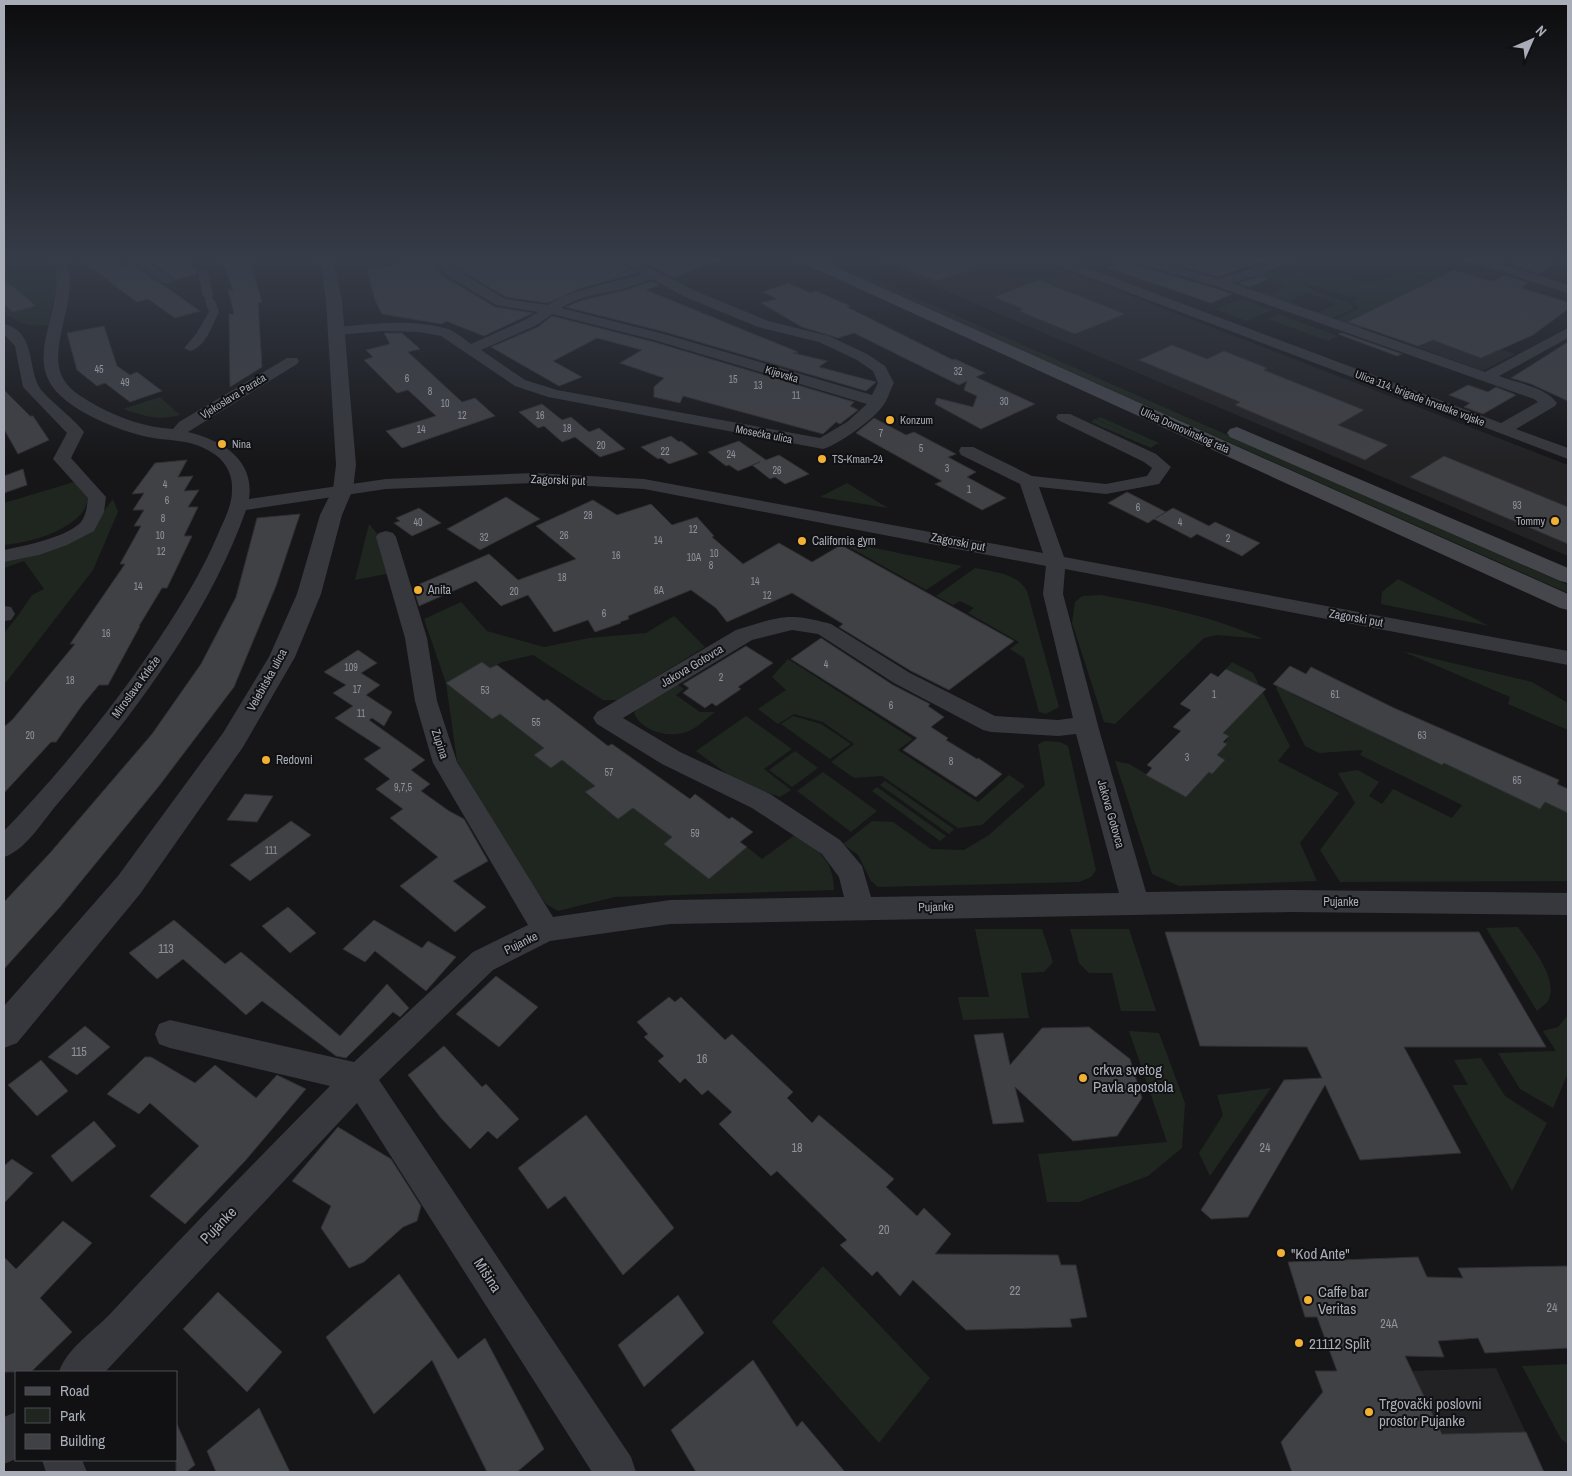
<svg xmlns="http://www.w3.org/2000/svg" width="1572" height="1476" viewBox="0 0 1572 1476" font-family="'Archivo Narrow',sans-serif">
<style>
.built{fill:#222225}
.green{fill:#1e261f}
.building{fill:#404145;stroke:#303034}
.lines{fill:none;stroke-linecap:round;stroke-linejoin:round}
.pedestrian{fill:#37383d;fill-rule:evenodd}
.minor{fill:#37383d;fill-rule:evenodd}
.tertiary{fill:#37383d;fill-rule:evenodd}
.secondary{fill:#45474d;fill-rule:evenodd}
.poi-dot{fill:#f2b134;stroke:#111113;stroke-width:2}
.labels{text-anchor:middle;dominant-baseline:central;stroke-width:4;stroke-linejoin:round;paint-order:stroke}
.number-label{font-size:10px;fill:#8e929b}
.far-street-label{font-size:11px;fill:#a8adb8;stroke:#111113}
.far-poi-label{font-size:11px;fill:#a8adb8;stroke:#111113;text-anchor:start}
.street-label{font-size:12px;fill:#a8adb8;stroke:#111113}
.poi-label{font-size:12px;fill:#a8adb8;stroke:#111113;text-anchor:start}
.near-number-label{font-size:12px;fill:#8e929b}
.near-poi-label{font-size:15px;fill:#a8adb8;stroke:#111113;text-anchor:start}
.near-street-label{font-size:15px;fill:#a8adb8;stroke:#111113}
</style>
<rect width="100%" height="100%" fill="#161618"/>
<path class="built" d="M866 257H1030L1568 465V556Z
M1414 320 1515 354 1483 371 1384 335Z
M1496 1368 1544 1472H1292L1281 1442 1322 1392 1315 1371H1412Z"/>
<path class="green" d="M4 257H48L58 278 48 325C31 328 16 323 4 312V274L7 273 4 270Z
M813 257H823L1568 585V593Z
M1310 257H1321L1327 262 1322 267 1302 276 1304 284 1316 292 1350 303 1354 309 1330 319 1310 312 1314 310 1319 312 1336 303 1306 293 1289 301 1300 305 1297 306 1261 293 1265 291 1271 293 1288 286 1257 275 1273 273Z
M1335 257H1383L1448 277 1445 283 1417 274 1403 271 1393 273 1360 261Z
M1328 265 1341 268 1333 272 1368 285 1397 274 1404 273 1448 286 1442 288 1426 283 1366 313 1372 328H1355L1334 320 1358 309 1354 302 1358 298 1307 284 1306 277Z
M1241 299 1272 310 1246 321 1215 309Z
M1278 314 1338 336 1328 341 1268 319Z
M160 397 180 415C157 421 145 416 123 409Z
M1100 417 1159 443 1155 445 1096 419Z
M1095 419 1155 445 1151 448 1091 422Z
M77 481 90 496C87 502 85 510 81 514 64 533 28 543 4 545V503Z
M847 483 888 508 820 497Z
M113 499 118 512 93 570 4 685V633L17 617 32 595 44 589 24 561 4 568V559L16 557 93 525Z
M369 524 381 538 391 573 355 580Z
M855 544 962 566 926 590 849 547Z
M975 568C994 572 1017 573 1027 591L1059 707 1046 714 1039 712 1024 658 1010 649 1019 642 968 613 974 608 960 601 953 605 936 596Z
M1398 579 1489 626 1381 604 1382 592Z
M1101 595C1156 605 1212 616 1263 639L1217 635 1204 638 1115 724 1104 722 1072 623 1075 602 1082 596Z
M461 602 487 631 544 647 589 638 646 633 674 616 705 647 618 700H603L533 655 502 662 490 668 446 683 492 719 500 714 544 748 534 755 551 768 562 760 595 786 585 793 618 818 633 808 672 837 664 844 709 879 747 847 762 859 796 834C819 852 833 858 834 890L615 897 558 911 546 904 497 836 457 761 446 683 424 619Z
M1402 651 1532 682 1568 703V730L1508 704 1510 697Z
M788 659 913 739 898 750 978 802 1009 775 1025 786 982 825 958 828 882 776 854 778 831 762 854 744 823 722 794 714 778 724 758 709 786 690 772 677Z
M1232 662 1253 673 1290 746 1278 761 1339 793 1300 843 1317 881 1179 886 1152 874 1115 761 1129 764 1186 797 1209 772 1212 773 1225 760 1217 755 1229 736 1207 725 1219 713 1235 721 1248 707 1239 675 1226 669Z
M673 681 684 689 676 695 700 712H715C707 718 698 727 689 731 670 739 642 732 634 713L641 702Z
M1284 681 1297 688 1292 694 1350 722 1356 716 1376 734 1441 765 1447 758 1470 775 1540 809 1545 802 1568 813V881L1340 882 1320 850 1355 803 1338 773 1358 770 1379 782 1369 796 1382 804 1393 789 1452 818 1462 805 1360 755 1363 750 1319 753 1305 746 1276 688Z
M746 716 792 749 764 769 791 790 780 797 739 783 696 751Z
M793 716 821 724 851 744 830 759 781 724Z
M1045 741 1060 742 1068 746 1096 870 1091 877 1079 882 878 887 871 881 858 855 843 844 872 821 893 822 931 849 964 850 989 835 1045 785 1038 744Z
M795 751 818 768 792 787 769 770Z
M823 772 877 811 851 832 797 791Z
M885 781 954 829 949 834 880 785Z
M877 787 946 836 940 841 872 791Z
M1518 927C1530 944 1560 980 1548 1001 1546 1004 1540 1008 1537 1011L1486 928Z
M975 929H1042L1053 962 1044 972 1021 973 1029 1018 963 1020 958 997H989Z
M1070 929H1129L1156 1011H1121L1112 973H1089L1079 963Z
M1568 1015V1073L1553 1108 1520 1089 1498 1053 1556 1051 1543 1031 1558 1027Z
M1129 1031 1159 1033 1185 1103 1182 1148 1148 1176 1079 1202H1047L1038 1154 1167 1142Z
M1481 1058 1505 1096 1547 1123 1512 1191 1452 1085H1468L1454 1060Z
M1271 1088 1210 1176 1199 1153 1223 1115 1217 1095Z
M823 1266 930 1378 879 1443 772 1322Z
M1568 1364V1444L1561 1439 1522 1366Z"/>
<path class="building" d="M74 257H105L109 262 115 261 124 266 133 264 200 311 175 318 148 299 137 302 107 280H109Z
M160 257H177L198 270 196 274 175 280 148 260Z
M221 257H249L262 302 258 303 262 367 230 387 229 314H234L228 289 233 291Z
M396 257H430L443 276 495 307 533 313 484 336 446 321 442 324 382 314 375 300 367 269 402 264Z
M469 257H612L637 273 581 288 548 303 506 297 455 267 450 260Z
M633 257H725L674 278Z
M879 257H998L999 260 936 281Z
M1147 257H1183L1206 265 1226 257 1269 258 1219 277Z
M1528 257 1553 263 1539 274 1515 266Z
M1123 261 1214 288 1232 294 1211 303 1106 267Z
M1454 270 1486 280 1495 281 1504 275 1528 283 1521 288 1568 302V309L1533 335 1481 358 1433 340 1418 346 1348 322Z
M1261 276 1268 279 1249 287 1238 283Z
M4 279 36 306 13 312 4 304Z
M1039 280 1125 314 1075 334 1019 311 1023 309 994 297Z
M652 281 659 285 646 290 798 352 793 353 827 361 819 367 876 382 866 391 665 332 566 307 583 300 626 290Z
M789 283 810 293 816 291 850 306 847 307 953 360 955 359 985 373 976 377 1035 404 981 429 935 404 937 398 973 407 977 396 964 390 967 381 959 385 854 333 838 338 802 327 761 303 777 299 763 292Z
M552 316 654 342 854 402 850 406 858 410 840 424 836 422 823 434 683 396 680 403 654 397V387L664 378 620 363 642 350 597 338 553 361 582 377 559 386 491 347 538 327Z
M104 326 117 366 130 375 137 372 162 391 130 402 105 383 97 386 77 370 67 333Z
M384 333H402L420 349 408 352 462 402 475 398 495 416 402 448 386 431 436 416 408 390 397 393 364 360 373 357 366 350 390 344Z
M1342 333 1402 354 1397 356 1338 334Z
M1568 342V401L1531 384 1511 378Z
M1172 345 1207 359 1224 351 1267 368 1264 370 1364 410 1338 425 1388 445 1365 460 1235 405 1240 402 1139 360Z
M1468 385 1488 392 1496 387 1516 395 1483 414 1464 407 1470 403 1449 395Z
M4 390 30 416H33L49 440 18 454 4 429Z
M542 404 562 420 571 417 589 432 599 428 625 449 600 457 575 437 562 442 544 426 538 428 519 412Z
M874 418 906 435 914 432 956 454 948 457 976 472 967 477 1006 498 982 510 935 484 942 481 856 433Z
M671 436 679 442 681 441 698 454 669 464 661 458 658 459 641 447Z
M739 441 766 460 779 455 809 474 785 484 775 477 770 479 752 465 760 462 738 471 729 465 726 466 708 452Z
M1444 456 1568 507V544L1410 477Z
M187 460 178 477 193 476 184 491 199 490 188 507H198L184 536H192L167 588H162L139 626H140L108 685H99L83 704 56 742H51L4 793V727L13 719 75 644H70L125 564H120L141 526H134L144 510H133L144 493 132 494 155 463Z
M23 469 27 485 4 493V476Z
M1127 492 1166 512 1156 518 1173 508 1209 526 1215 522 1260 543 1242 556 1197 534 1191 538 1154 519 1148 523 1108 503Z
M506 497 540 519 480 550 447 529Z
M593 500 617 515 651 504 672 525 697 517 714 536 712 537 743 564 779 543 812 562 841 545 1014 641 949 690 911 671 839 627 843 624 792 593 727 622 716 608 691 590 628 616 629 619 620 622 621 623 595 632 588 620 554 632 528 595 501 606 476 581 419 606 413 587 489 554 518 580 576 559 536 526Z
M419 508 441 523 412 536 394 523 400 521 396 518Z
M300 514 276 586 234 687 159 786 60 907 4 969V902L50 853 152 734 201 664 236 597 257 518Z
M821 638 893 685 930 704 928 706 944 717 931 727 948 738 946 740 977 759 978 758 1002 774 976 797 903 750 917 738 791 659Z
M746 646 773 663 738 687 741 689 716 706 712 703 705 708 683 693 689 688 683 684Z
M358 650 377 663 361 673 380 685 366 695 392 712 384 726 372 718 369 720 425 760 411 770 430 784 421 791 449 811 464 819 488 861 453 881 486 907 455 932 400 886 438 857 390 818 403 809 376 789 390 779 364 759 381 748 335 718 353 706 333 693 346 685 324 672Z
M482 662 490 668 497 665 544 701 547 699 608 746 612 744 690 799 695 794 729 819 732 817 753 832 740 842 747 847 709 879 664 844 672 837 633 808 618 819 585 792 595 786 562 760 551 768 534 755 544 748 500 714 492 719 446 683Z
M1290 666 1306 674 1311 667 1394 708 1559 780 1557 784 1568 789V813L1545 802 1540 809 1444 763 1442 765 1273 684Z
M1226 669 1266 689 1223 733 1229 736 1223 742 1227 744 1217 755 1225 760 1212 774 1209 772 1186 797 1146 775 1152 768 1147 765 1181 731 1173 727 1191 710 1180 704 1211 673 1218 677Z
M245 794 273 796 257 822 227 820Z
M291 821 311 835 250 881 230 865Z
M288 907 316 933 290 953 262 926Z
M174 920 225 964 241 952 340 1036 387 984 409 1008 400 1017 393 1012 346 1058 336 1056 262 1001 246 1015 183 959 157 979 129 953Z
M374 920 422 948 428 941 456 957 426 991 375 951 365 962 343 949Z
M1165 932H1479L1546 1047H1404L1461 1153 1360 1160 1325 1085 1248 1217 1211 1219 1201 1210 1284 1080 1322 1078 1307 1047 1200 1046Z
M496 976 538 1007 499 1047 456 1014Z
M669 997 675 1002 681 997 725 1040 732 1034 793 1092 787 1098 812 1123 819 1115 894 1179 886 1187 917 1216 924 1208 951 1234 935 1254 1058 1255 1061 1265H1076L1087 1317 1070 1319 1072 1327 966 1330 913 1280 900 1296 877 1271 872 1276 840 1245 847 1240 777 1171 771 1176 719 1124 732 1112 708 1090 702 1095 685 1078 680 1083 658 1061 664 1056 644 1037 648 1034 637 1022Z
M85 1026 110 1047 77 1075 48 1057Z
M1089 1027 1130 1059 1142 1098 1117 1136 1073 1141 1015 1087 1024 1122 993 1124 974 1035 1003 1033 1010 1065 1042 1028Z
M444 1046 482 1087 486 1084 519 1119 497 1139 488 1131 470 1149 441 1118 408 1075Z
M145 1057H151L195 1083 215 1065 256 1098 277 1075 306 1089 245 1161 185 1224 150 1196 199 1146 150 1103 139 1114 107 1094Z
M41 1060 68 1091 37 1116 8 1085Z
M586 1115 674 1228 623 1275 565 1196 548 1209 518 1168Z
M94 1121 116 1146 72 1182 51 1156Z
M338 1127 391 1159 421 1206 417 1221 403 1227 364 1262 349 1268 321 1228 331 1206 292 1181Z
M12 1159 33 1173 4 1203V1166Z
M63 1221 92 1243 40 1298 72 1332 31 1372H4V1257L16 1269Z
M1418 1257 1427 1277 1463 1278 1458 1268 1568 1266V1348L1485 1353 1478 1338 1438 1341 1444 1357 1405 1356 1442 1434 1526 1432 1544 1472H1292L1281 1442 1323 1392 1315 1371H1337L1317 1317H1305L1288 1262Z
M399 1274 458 1359 485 1338 544 1449 517 1472H487L432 1360 374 1414 326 1337Z
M218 1292 282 1352 247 1392 183 1329Z
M678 1295 704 1333 644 1387 618 1345Z
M753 1360 797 1427 802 1421 845 1472H696L671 1430Z
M259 1408 290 1472H216L207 1451Z
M176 1422 195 1465 186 1472H176Z"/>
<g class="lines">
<path class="pedestrian" d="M203 269 208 272 213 296 212 298 215 301 219 312C213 324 205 348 190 351L184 348 196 334 209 312 205 301 206 299 203 296 198 272Z"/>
<path class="minor" d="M53 257H65C83 296 44 348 64 380 71 392 86 399 97 406 122 419 145 427 173 429L179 422 287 358H297L299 361 297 364 188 432C221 440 255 459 249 499L386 479 534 473 644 479 1043 553 1020 484 961 455 959 451 961 447H973L1032 476 1106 484 1147 476 1152 468 1144 462 1058 420 1056 417 1058 414H1070L1156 454 1171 467 1159 484 1106 494 1039 487 1064 557 1568 651V665L1065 569 1063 594 1100 733 1146 892 1291 890 1568 893V915L1291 912 670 924 550 941 493 970 379 1080 631 1457 636 1472H592L357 1103 105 1372H59C67 1348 93 1332 111 1313 182 1236 256 1161 330 1086L170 1048 159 1044 155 1034 159 1024 170 1020 354 1062 473 952 528 925 433 763 415 701 405 638 376 537 379 533 386 531 393 533 396 537 427 638 437 701 457 762 553 917 670 900 844 897 839 877 822 854 752 808 662 764 597 724 593 718 597 712 736 630C752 625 777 616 793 617 806 617 819 621 831 624L910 673 995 716 1058 720 1073 718 1043 594 1046 566 644 489 534 483 386 489 246 510C207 620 129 720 54 808 41 824 24 851 4 857V831C65 767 122 697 170 622 188 594 205 565 218 534 224 520 232 506 232 490 233 474 225 460 211 452 188 438 172 442 148 437 119 431 63 409 49 381 30 346 68 299 53 257ZM792 630 818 634 894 683 983 730 991 732 1058 736 1076 734 1119 893 871 897 862 866 840 840 770 794 680 752 623 718 752 640Z
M127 257H141L173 280 172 283H162Z
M432 257H444L454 268 505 299 548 305C576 287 611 284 642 274L614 257H629L693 290 768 321 829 336 867 354 885 366 894 383C890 390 888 399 884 404 876 418 838 445 823 449L548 397 515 386 441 336 419 332 384 331 335 335 330 334 328 331 330 328 335 327C372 324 412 318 448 329 456 332 464 339 471 344L527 319 538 312 496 305 444 274ZM652 279 683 296 758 327 819 342 857 360 873 371 878 383 872 395 664 334 561 308C579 296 601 294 622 289 632 287 642 282 652 279ZM552 314 654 340 867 404 847 422 820 438 557 390 525 380 481 350 537 325Z
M1041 257H1058L1501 423 1538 402 1534 399 1215 286 1125 260 1123 257H1141L1219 279 1250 269 1280 257H1296L1294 260 1260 275 1232 283 1485 372 1568 328V338L1499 376C1517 383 1546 387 1557 403L1555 406 1516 429 1568 448V459L1043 260Z
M1461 257H1479L1568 285V293L1463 260Z
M4 324C34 331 28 363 38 385 44 397 74 418 84 432L71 458 106 497 104 512 94 531 67 545 39 555 4 562V550C24 546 63 538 79 524 86 518 87 506 88 498L53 459 67 433 23 387 15 346 4 334Z
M4 606 11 607 15 614 11 620 4 621Z
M16 1412V1459L4 1464V1417Z
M42 1460H82L87 1472H46Z"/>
<path class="tertiary" d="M316 257H330L336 272 342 301 356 465 353 489 342 515 321 594 295 657 243 747 140 894 17 1043 4 1048V1006L118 876 223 733 269 657 297 594 320 515 333 489 336 465 326 301 322 272Z"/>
<path class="secondary" d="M794 257H813L1568 594V610L1560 608 796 260Z
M1237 427 1568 568V583L1560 581 1230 437 1227 433 1230 429Z"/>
</g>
<linearGradient id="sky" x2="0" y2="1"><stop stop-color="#0c0c0d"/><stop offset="0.56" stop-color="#363c48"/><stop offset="1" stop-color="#363c48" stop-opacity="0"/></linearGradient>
<rect width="1572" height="463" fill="url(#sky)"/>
<g class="poi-dot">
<circle cx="890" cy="420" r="5"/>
<circle cx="222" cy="444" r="5"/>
<circle cx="822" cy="459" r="5"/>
<circle cx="1555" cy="521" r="5"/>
<circle cx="802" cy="541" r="5"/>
<circle cx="418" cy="590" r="5"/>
<circle cx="266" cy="760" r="5"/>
<circle cx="1083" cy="1078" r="5"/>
<circle cx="1281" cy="1253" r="5"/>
<circle cx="1308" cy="1300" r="5"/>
<circle cx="1299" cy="1343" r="5"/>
<circle cx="1369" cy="1412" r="5"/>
</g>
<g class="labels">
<g class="number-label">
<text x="99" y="369">45</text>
<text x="958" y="371">32</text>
<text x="407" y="378">6</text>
<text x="733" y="379">15</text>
<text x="125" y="382">49</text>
<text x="758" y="385">13</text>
<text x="430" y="391">8</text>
<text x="796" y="395">11</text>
<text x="1004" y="401">30</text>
<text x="445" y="403">10</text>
<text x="462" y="415">12</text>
<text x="540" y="415">16</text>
<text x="567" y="428">18</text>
<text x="421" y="429">14</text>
<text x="881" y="433">7</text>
<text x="601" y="445">20</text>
<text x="921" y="448">5</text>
<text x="665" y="451">22</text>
<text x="731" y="454">24</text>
<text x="947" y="468">3</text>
<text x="777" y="470">26</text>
<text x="165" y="484">4</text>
<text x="969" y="489">1</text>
<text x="167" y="500">6</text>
<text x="1517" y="505">93</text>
<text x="1138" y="507">6</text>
<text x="588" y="515">28</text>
<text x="163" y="518">8</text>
<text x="418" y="522">40</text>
<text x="1180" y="522">4</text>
<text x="693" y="529">12</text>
<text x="160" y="535">10</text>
<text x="564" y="535">26</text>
<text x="484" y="537">32</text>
<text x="1228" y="538">2</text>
<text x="658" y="540">14</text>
<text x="161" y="551">12</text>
<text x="714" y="553">10</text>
<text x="616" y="555">16</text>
<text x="694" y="557">10A</text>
<text x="711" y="565">8</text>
<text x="562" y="577">18</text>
<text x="755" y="581">14</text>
<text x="138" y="586">14</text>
<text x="659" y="590">6A</text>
<text x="514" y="591">20</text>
<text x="767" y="595">12</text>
<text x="604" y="613">6</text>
<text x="106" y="633">16</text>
<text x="826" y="664">4</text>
<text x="351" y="667">109</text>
<text x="721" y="677">2</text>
<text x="70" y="680">18</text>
<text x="357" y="689">17</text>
<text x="485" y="690">53</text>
<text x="1214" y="694">1</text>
<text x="1335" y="694">61</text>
<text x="891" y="705">6</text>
<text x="361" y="713">11</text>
<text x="536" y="722">55</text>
<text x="30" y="735">20</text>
<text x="1422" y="735">63</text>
<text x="1187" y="757">3</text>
<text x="951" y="761">8</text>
<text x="609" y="772">57</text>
<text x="1517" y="780">65</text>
<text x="403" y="787">9,7,5</text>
<text x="695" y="833">59</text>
<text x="271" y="850">111</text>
</g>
<g class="far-street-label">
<text transform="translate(782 374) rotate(17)">Kijevska</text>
<text transform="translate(233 396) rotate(-32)">Vjekoslava Paraća</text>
<text transform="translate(1420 398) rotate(21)">Ulica 114. brigade hrvatske vojske</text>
<text transform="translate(1185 430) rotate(24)">Ulica Domovinskog rata</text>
<text transform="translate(764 434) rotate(11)">Mosećka ulica</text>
</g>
<g class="far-poi-label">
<text x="900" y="420">Konzum</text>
<text x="232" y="444">Nina</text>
<text x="832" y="459">TS-Kman-24</text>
<text x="1545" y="521" text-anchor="end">Tommy</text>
</g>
<g class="street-label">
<text transform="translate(558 480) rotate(2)">Zagorski put</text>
<text transform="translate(958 542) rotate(11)">Zagorski put</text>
<text transform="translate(1356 618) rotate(10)">Zagorski put</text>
<text transform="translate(692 666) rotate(-31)">Jakova Gotovca</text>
<text transform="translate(267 680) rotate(-61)">Velebitska ulica</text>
<text transform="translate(136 687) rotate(-54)">Miroslava Krleže</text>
<text transform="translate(440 744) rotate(72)">Zupina</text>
<text transform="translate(1111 814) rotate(74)">Jakova Gotovca</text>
<text x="1341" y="902">Pujanke</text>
<text transform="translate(936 907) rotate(-1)">Pujanke</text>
<text transform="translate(521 943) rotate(-26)">Pujanke</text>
</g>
<g class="poi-label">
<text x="812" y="541">California gym</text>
<text x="428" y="590">Anita</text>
<text x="276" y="760">Redovni</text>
</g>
<g class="near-number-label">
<text x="166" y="949">113</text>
<text x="79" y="1052">115</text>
<text x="702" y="1059">16</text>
<text x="797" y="1148">18</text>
<text x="1265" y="1148">24</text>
<text x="884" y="1230">20</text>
<text x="1015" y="1291">22</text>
<text x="1552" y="1308">24</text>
<text x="1389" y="1324">24A</text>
</g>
<g class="near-poi-label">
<text x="1093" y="1069">crkva svetog<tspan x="1093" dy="17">Pavla apostola</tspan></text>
<text x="1291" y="1253">"Kod Ante"</text>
<text x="1318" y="1291">Caffe bar<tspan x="1318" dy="17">Veritas</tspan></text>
<text x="1309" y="1343">21112 Split</text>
<text x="1379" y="1403">Trgovački poslovni<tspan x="1379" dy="17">prostor Pujanke</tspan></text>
</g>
<g class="near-street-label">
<text transform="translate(218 1225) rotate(-46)">Pujanke</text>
<text transform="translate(488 1275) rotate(57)">Mišina</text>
</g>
</g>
<rect width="1572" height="1476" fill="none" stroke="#a8adb8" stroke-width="10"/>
<rect x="15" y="1371" width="162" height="90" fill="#111113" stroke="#4d4f55"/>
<rect x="25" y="1387" width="25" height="8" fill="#45474d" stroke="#4d4f55"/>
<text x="60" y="1396" font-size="15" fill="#a8adb8">Road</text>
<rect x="25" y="1408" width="25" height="15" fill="#1e261f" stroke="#4d4f55"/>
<text x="60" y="1421" font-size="15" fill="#a8adb8">Park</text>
<rect x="25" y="1434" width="25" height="15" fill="#404145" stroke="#4d4f55"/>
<text x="60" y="1446" font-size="15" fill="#a8adb8">Building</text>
<g transform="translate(1532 40) rotate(45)" stroke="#111113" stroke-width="4" paint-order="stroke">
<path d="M0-4L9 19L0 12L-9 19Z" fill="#a8adb8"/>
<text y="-8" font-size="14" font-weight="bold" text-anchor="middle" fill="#a8adb8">N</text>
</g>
</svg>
